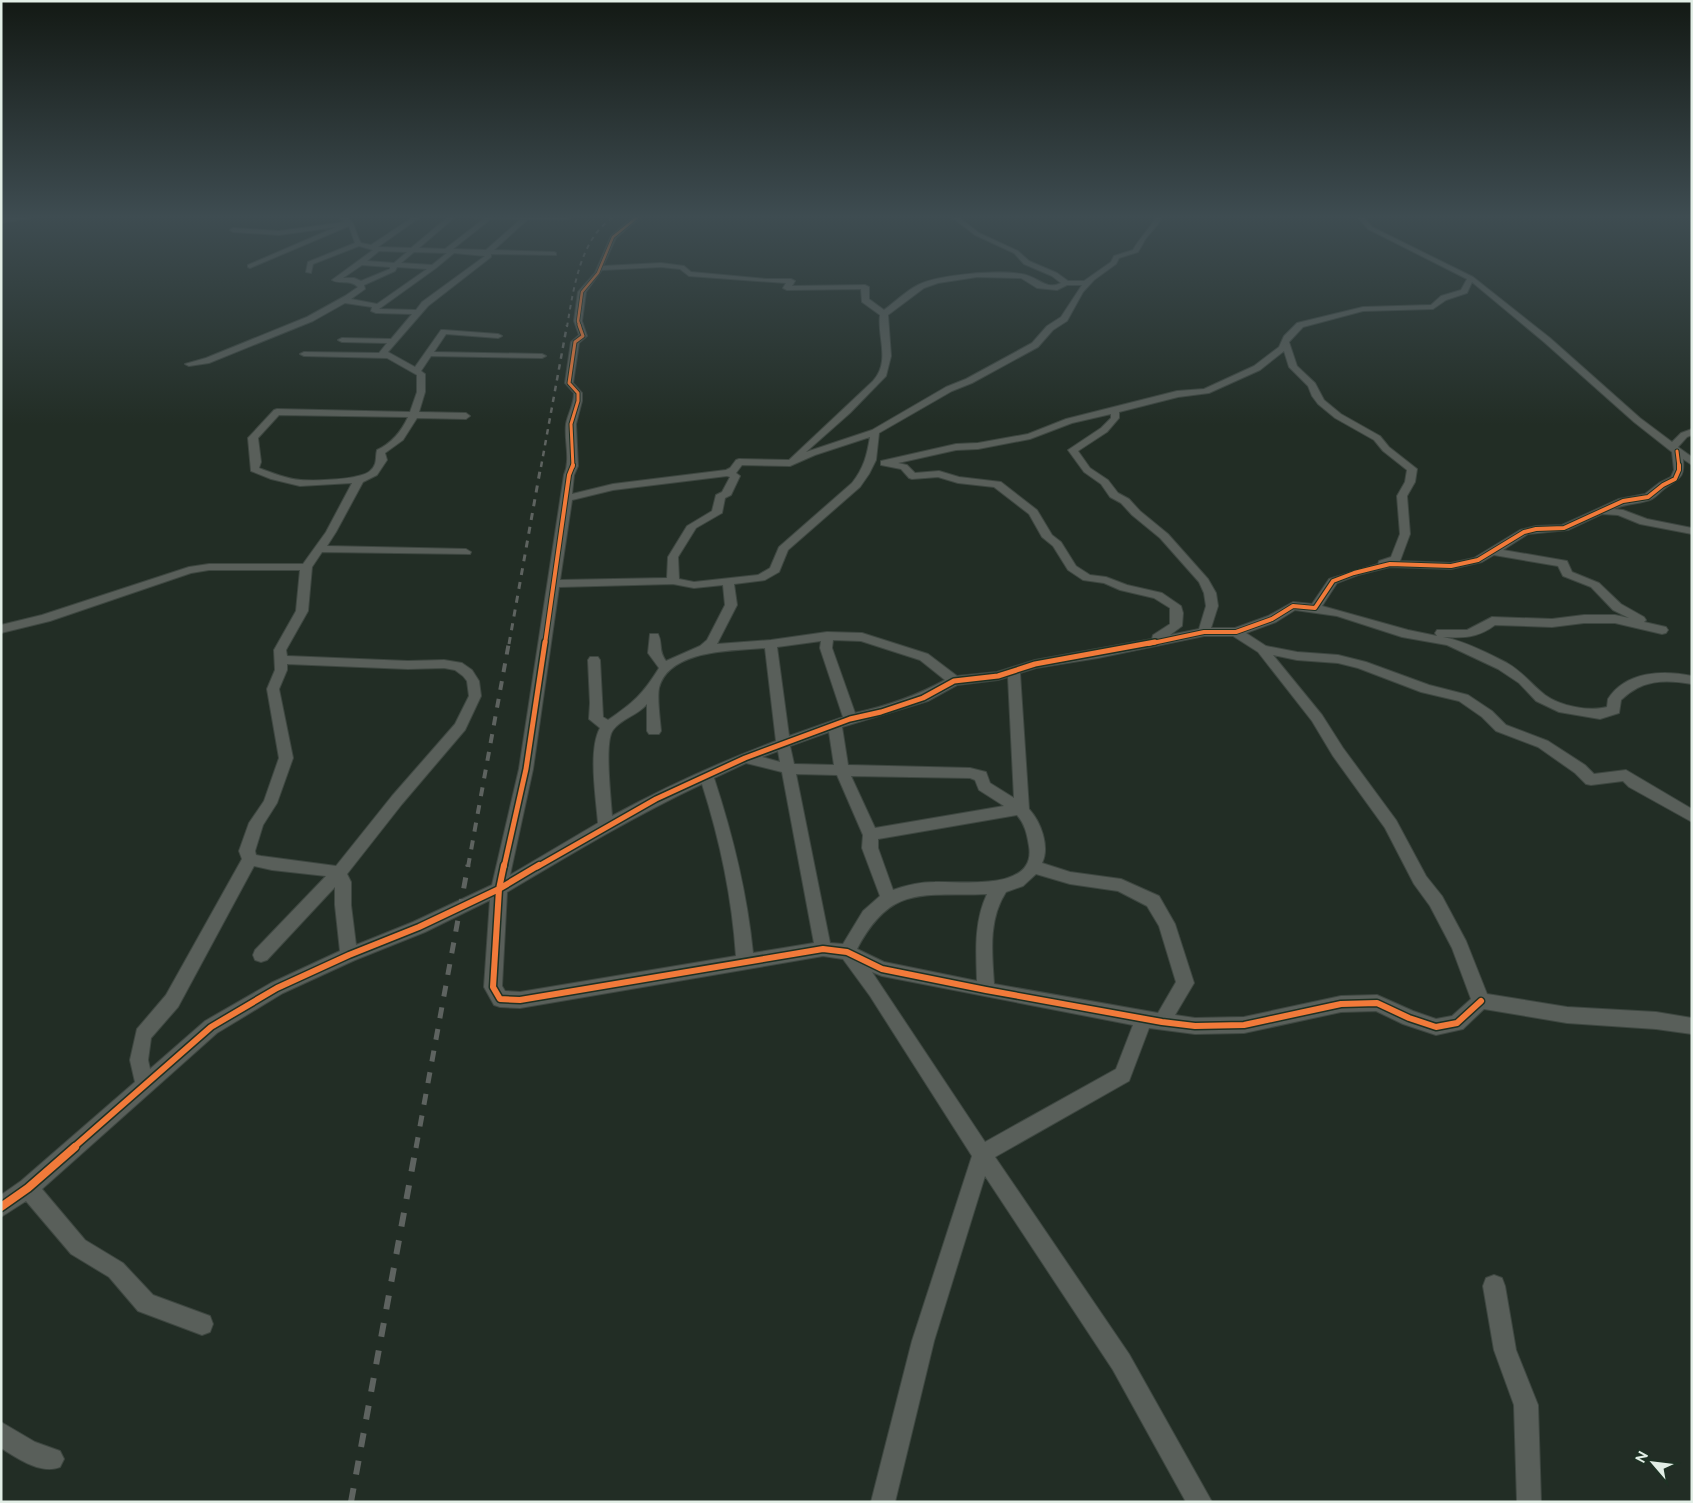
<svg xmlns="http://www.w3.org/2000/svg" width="1693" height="1503" viewBox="0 0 1693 1503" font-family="Raleway,sans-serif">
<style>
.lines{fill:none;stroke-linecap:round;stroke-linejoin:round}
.street-casing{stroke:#3e4741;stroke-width:2}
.street{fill:#595f5a;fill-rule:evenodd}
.rail-far5{stroke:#5e6360;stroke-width:2;stroke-dasharray:4.5 4.5;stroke-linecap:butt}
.rail-far4{stroke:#5e6360;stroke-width:2.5;stroke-dasharray:5.5 5.5;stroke-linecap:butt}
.rail-far3{stroke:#5e6360;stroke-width:3;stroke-dasharray:7 7;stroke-linecap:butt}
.rail-far2{stroke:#5e6360;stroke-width:4;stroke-dasharray:9 9;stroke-linecap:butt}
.rail-far1{stroke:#5e6360;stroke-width:5;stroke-dasharray:11 11;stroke-linecap:butt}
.rail{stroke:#5e6360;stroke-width:6;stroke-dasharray:14 14;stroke-linecap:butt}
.cycleway-far5-casing{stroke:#1e3124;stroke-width:4}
.cycleway-far4-casing{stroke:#1e3124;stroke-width:5}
.cycleway-far3-casing{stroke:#1e3124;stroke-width:6}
.cycleway-far2-casing{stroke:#1e3124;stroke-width:8}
.cycleway-far1-casing{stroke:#1e3124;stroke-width:9}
.cycleway-casing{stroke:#1e3124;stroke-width:11}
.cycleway-far5{stroke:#f17a3a;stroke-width:2.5}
.cycleway-far4{stroke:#f17a3a;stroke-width:3}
.cycleway-far3{stroke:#f17a3a;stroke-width:4}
.cycleway-far2{stroke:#f17a3a;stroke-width:5}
.cycleway-far1{stroke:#f17a3a;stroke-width:6}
.cycleway{stroke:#f17a3a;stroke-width:8}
</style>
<rect width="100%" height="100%" fill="#222d25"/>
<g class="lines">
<g class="street-casing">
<path id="street" d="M31 215H47L1 223V219Z
M336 215C357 215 353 230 361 243L371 245 416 215H423L378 247 411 248 448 217 433 215H582L563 220 528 219 494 250 554 252 556 253V255L491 254V257L428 306 388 352 415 367 441 330H444L498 334 502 336 498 338 446 334 434 352 542 354 546 356 542 358 431 356 421 371 425 374V392L419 412 466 413 470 416 466 419 417 418 403 440 385 453 387 460 377 475 363 482 336 532 327 546 466 549 471 552 470 554 322 552 312 567 308 611 286 650 287 656 408 661 444 660 462 663 472 670 479 681 481 696 465 730 402 804 347 874 351 882V905L356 945 413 922 492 885 519 769 564 475C571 459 564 441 566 424 568 413 574 405 574 393L565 383 571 342 579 335 574 321 578 292 595 273 611 236 636 215H643L616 238 603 266 661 263 684 266 691 272 766 279H791L795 281 792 286 865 285 869 287V299L884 310C895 302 906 291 918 285 939 274 999 270 1022 274 1037 276 1046 291 1061 283L1052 276 1024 264 1014 253 975 235 949 215H956L979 233 1018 251 1029 261 1057 273 1068 281H1084L1111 262 1114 256 1133 250C1140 237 1151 228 1157 215H1163L1158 224 1146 238 1138 252 1119 258 1116 264 1094 280 1083 292 1067 321 1053 330 1038 347 972 383 952 391 879 433 876 460 869 474 860 487 788 550 779 572 765 580 734 584 737 605 717 644 771 640 827 632 862 633 928 654 957 676 997 672 1035 660 1152 639 1153 635 1170 624V608L1154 598 1120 590 1104 583 1083 580 1068 570 1053 546 1042 537 1029 514 994 487 958 483 938 477 912 479 909 478 901 469 881 465V461L956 444 978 443 1028 434 1066 419 1177 391 1204 389 1254 366 1279 347 1284 336 1297 323 1363 307 1431 305 1441 296 1461 290 1467 279 1368 229 1356 215H1362L1372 227 1473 277 1550 338 1640 418 1672 442 1681 433 1692 429V435L1687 437 1678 447 1692 457V465L1683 459C1685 480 1678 478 1664 489 1660 492 1656 497 1652 499 1642 504 1626 503 1614 509L1623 510 1647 519 1692 528V534L1640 524 1618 515 1602 514 1568 530 1528 534 1503 550 1567 561 1572 572 1599 583 1621 604 1644 617 1646 620 1644 622 1666 627 1668 630 1666 633 1662 634 1615 623H1584L1552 627 1495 625C1478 638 1463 638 1443 637 1464 641 1488 653 1507 663 1523 672 1531 684 1545 695 1560 706 1589 712 1607 707L1608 699C1626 671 1663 670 1692 676V684C1663 679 1642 680 1621 700L1619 713 1600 719 1559 712 1536 701 1519 683 1498 669 1447 645 1402 637 1337 616 1295 610 1276 622 1246 633 1266 646 1297 652 1338 655 1366 662 1429 685 1468 695 1492 711 1506 725 1548 741 1585 765 1594 774 1626 770 1692 809V822L1629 787 1623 781 1591 785 1586 784 1575 773 1538 747 1496 731 1482 717 1459 701 1421 692 1358 668 1338 663 1297 660 1273 655 1322 715 1343 748 1396 820 1426 876 1442 896 1466 941 1487 994 1567 1007 1656 1012 1692 1018V1034L1656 1029 1567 1023 1484 1009 1463 1029 1436 1035 1403 1024 1376 1011 1341 1012 1244 1033 1195 1034 1149 1028 1129 1081 995 1157 1129 1354 1212 1502H1186L1113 1370 985 1176 934 1341 895 1502H871L912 1341 972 1156 870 996 843 959 823 956 520 1008 500 1007 494 1005 484 987 490 900 425 932 355 960 283 993 217 1033 42 1189 85 1240 123 1263 153 1295 210 1316 213 1324 210 1332 202 1335 138 1311 109 1277 71 1254 26 1201 1 1217V1195L21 1181 135 1082 130 1060 137 1029 166 995 242 859 239 851 249 823 264 801 279 758 267 689 275 670 274 650 296 611 300 570H209L191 573 50 621 1 633V625L42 615 189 567 209 564H303L326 532 352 483 300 486 271 479 251 471 248 438 274 410 277 409 410 412 417 392V375L387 358 304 356 300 354 304 352 379 353 387 343 342 342 338 340 342 338 391 339 412 314 376 313 371 311 372 307 345 303 313 321 209 363 189 366 185 364 206 358 307 317 345 296 358 287C350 279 340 285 332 280L373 250 359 246 313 264 311 273 306 272 308 262 355 243 349 226 250 268 248 267V265L336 227 279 235 233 232 230 230 233 228 279 231 345 222ZM455 217 485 218 445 249 419 248ZM492 218 521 219 486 250 453 249ZM379 251 407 252 394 263 367 261ZM414 252 447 253 432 265 401 263ZM454 253 485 256 422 302 416 310 379 309 436 268ZM362 265 390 267V269L361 281 354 278H343ZM397 267 427 269 377 304 351 299 365 289 364 285 395 271ZM661 267 680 269 689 276 786 283 783 288 787 290 861 289 862 302 880 315C877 337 891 361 873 381L789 460 739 459 736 460 730 468 726 470 613 484 572 494 574 475 578 466 576 424 582 401V393L573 383 579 343 587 336 582 321 586 292 602 270ZM977 277 1021 278 1037 288 1057 290 1067 285H1082L1061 317 1047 326 1032 343 966 379 946 387 872 430 806 452 850 413 886 376 891 356 888 315 924 288 938 283ZM1472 282 1544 342 1634 422 1672 452 1674 470 1671 477 1659 483 1645 494 1619 499 1562 525 1536 526 1520 530 1474 558 1451 563 1400 561 1410 534 1407 496 1415 482 1417 469 1389 447 1380 436 1341 414 1324 400 1315 383 1297 366 1289 342 1303 327 1363 311 1433 309 1446 300 1467 293ZM1284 351 1289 367 1308 386 1312 396 1318 404 1335 418 1374 440 1383 451 1407 470 1405 482 1397 496 1400 534 1391 557 1379 561 1378 564 1329 579 1312 604 1293 602 1268 616 1235 628H1211L1218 606 1216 593 1208 579 1168 534 1140 511 1129 499 1118 493 1108 480 1090 468 1078 451 1107 432 1119 418V412L1178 397 1209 393 1260 370ZM1111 414V418L1101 428 1068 450 1084 472 1101 484 1110 497 1121 503 1132 515 1160 538 1199 582 1204 593 1206 606 1199 629 1170 635 1182 626 1183 613 1181 606 1162 593 1127 585 1106 577 1090 575 1076 566 1061 542 1052 535 1037 510 1001 482 959 477 939 471 915 473 907 465 898 463 956 450 978 449 1030 439 1072 423ZM279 415 408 417C401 432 392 443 377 450 375 457 378 464 370 471 360 480 315 481 301 480 287 479 272 473 259 468L261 462 258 438ZM870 437C867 455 864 468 852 483L779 547 770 568 758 575 694 582 679 579 678 557 696 528 722 513 725 498 731 495 740 476 736 473 742 465 790 466 815 455ZM727 476 730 477 722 492 716 495 712 511 687 526 668 557 667 578 560 580 572 500 613 490ZM1494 555 1558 566 1563 576 1591 587 1613 610 1629 618 1615 615H1584L1552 619 1492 617 1467 630H1437L1435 633 1437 636 1408 630 1322 606 1337 583 1358 575 1390 567 1451 569 1482 562ZM673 584 694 588 723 585 725 605 707 640 700 646 666 661C658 650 663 644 658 634H650L648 653 659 668C643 694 633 703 608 720L603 717 600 660 598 657H590L588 660 590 703 589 719 600 728C588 750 596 797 598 823L510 875 533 769 559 587ZM1204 636H1233L1258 652 1312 721 1333 756 1385 828 1414 884 1430 906 1452 948 1471 999 1452 1016 1436 1019 1413 1011 1377 995 1341 996 1244 1017 1195 1018 1175 1015 1194 983 1175 924 1159 896 1121 879 1070 872 1042 863C1050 847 1041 822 1029 809L1020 673 1036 668 1098 658ZM833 640 861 641 920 660 945 680C916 696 887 706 855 713L832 648ZM821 641 820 648 843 717 789 736 777 647ZM765 648 776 741C720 762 665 787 612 816 611 799 604 741 613 730 621 719 638 715 647 704V731L649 734H659L661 731C660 719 657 699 659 688 669 649 734 651 765 648ZM287 664 408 669 444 668 455 670 463 676 467 681 469 696 455 724 392 796 336 866 261 856 256 855 255 851 263 825 277 803 293 758 279 689 287 670ZM1008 677 1014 798 990 783 986 772 970 768 848 765 842 727 928 701 957 685 998 680ZM829 732 834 765 794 764 790 746ZM778 751 780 762 762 757ZM746 763 782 772 814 943 753 953C747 893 733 836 714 778ZM796 774 837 775 863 835 862 848 880 896 863 911 843 944 830 943ZM851 776 970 778 975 780 979 790 1004 806 875 828ZM702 784C720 840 732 897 736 956L520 992 505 991 502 986 507 892C571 854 634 816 702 784ZM1017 815C1025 824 1027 834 1029 846 1037 892 961 881 935 882 920 882 907 885 893 890L878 848V839ZM254 866 272 870 326 876 255 950 253 955 255 960 261 962 267 960 335 887V905L340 951 271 983 205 1021 150 1069 148 1060 151 1038 178 1007ZM1036 874 1070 884 1118 891 1147 906 1159 926 1176 982 1158 1013 994 984C992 952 988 920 1006 892L1023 886ZM987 894C974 922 976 950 977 981L884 962 857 949C892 883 923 897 987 894ZM872 972 882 976 1133 1025 1116 1069 985 1142Z
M1494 1275 1502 1278 1505 1286 1516 1350 1538 1405 1541 1502H1517L1514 1405 1494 1350 1483 1286 1486 1278Z
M1 1422 35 1442 60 1451 64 1459 60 1467C41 1475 17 1458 1 1448Z"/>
</g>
<use href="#street" class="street"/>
<path class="rail-far5" d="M567 327C572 297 578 255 598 231 603 225 609 220 615 215"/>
<path class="rail-far4" d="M541 467 567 325"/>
<path class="rail-far3" d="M509 644 541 465"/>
<path class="rail-far2" d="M468 867 509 642"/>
<path class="rail-far1" d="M416 1148 468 865"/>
<path class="rail" d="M351 1502 416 1147"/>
<g class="cycleway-far5-casing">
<path id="cycleway-far5" d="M580 327 578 321 582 292 598 273 613 237 640 215"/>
</g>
<g class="cycleway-far4-casing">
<path id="cycleway-far4" d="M1677 451 1679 467
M573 467 571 424 578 401V393L569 383 575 342 583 336 579 325"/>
</g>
<g class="cycleway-far3-casing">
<path id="cycleway-far3" d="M545 644 569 475 573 465
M1148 644 1204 632H1236L1272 619 1293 606 1315 608 1333 581 1354 573 1390 564 1451 566 1478 560 1524 532 1536 529 1564 528 1623 501 1648 497 1663 485 1675 479 1679 470V465"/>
</g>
<g class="cycleway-far2-casing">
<path id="cycleway-far2" d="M504 867 526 769 545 642
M537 867 656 799 745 758 850 719 881 712 923 698 954 681 998 676 1035 664 1155 642"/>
</g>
<g class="cycleway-far1-casing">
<path id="cycleway-far1" d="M504 865 499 889 493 987 500 999 520 1000 823 949 847 952 882 969 986 990 1162 1022 1195 1026 1244 1025 1341 1004 1377 1003 1409 1018 1436 1027 1457 1023 1481 1001
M73 1148 211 1027 277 988 349 955 419 927 499 889 539 865"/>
</g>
<g class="cycleway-casing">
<path id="cycleway" d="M1 1207 28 1188 75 1147"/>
</g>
<use href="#cycleway-far5" class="cycleway-far5"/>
<use href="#cycleway-far4" class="cycleway-far4"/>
<use href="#cycleway-far3" class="cycleway-far3"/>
<use href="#cycleway-far2" class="cycleway-far2"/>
<use href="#cycleway-far1" class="cycleway-far1"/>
<use href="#cycleway" class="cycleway"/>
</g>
<linearGradient id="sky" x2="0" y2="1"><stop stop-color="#131914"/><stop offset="0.51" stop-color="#3e4c51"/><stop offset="1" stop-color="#3e4c51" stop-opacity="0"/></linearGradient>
<rect width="1693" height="425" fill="url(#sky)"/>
<rect width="1693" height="1503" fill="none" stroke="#e2eee6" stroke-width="5"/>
<g transform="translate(1653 1463) rotate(298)" stroke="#1e3124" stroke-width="4" paint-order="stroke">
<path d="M0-4L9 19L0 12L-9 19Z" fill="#e2eee6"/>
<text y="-8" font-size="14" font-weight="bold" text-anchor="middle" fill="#e2eee6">N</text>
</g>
</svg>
